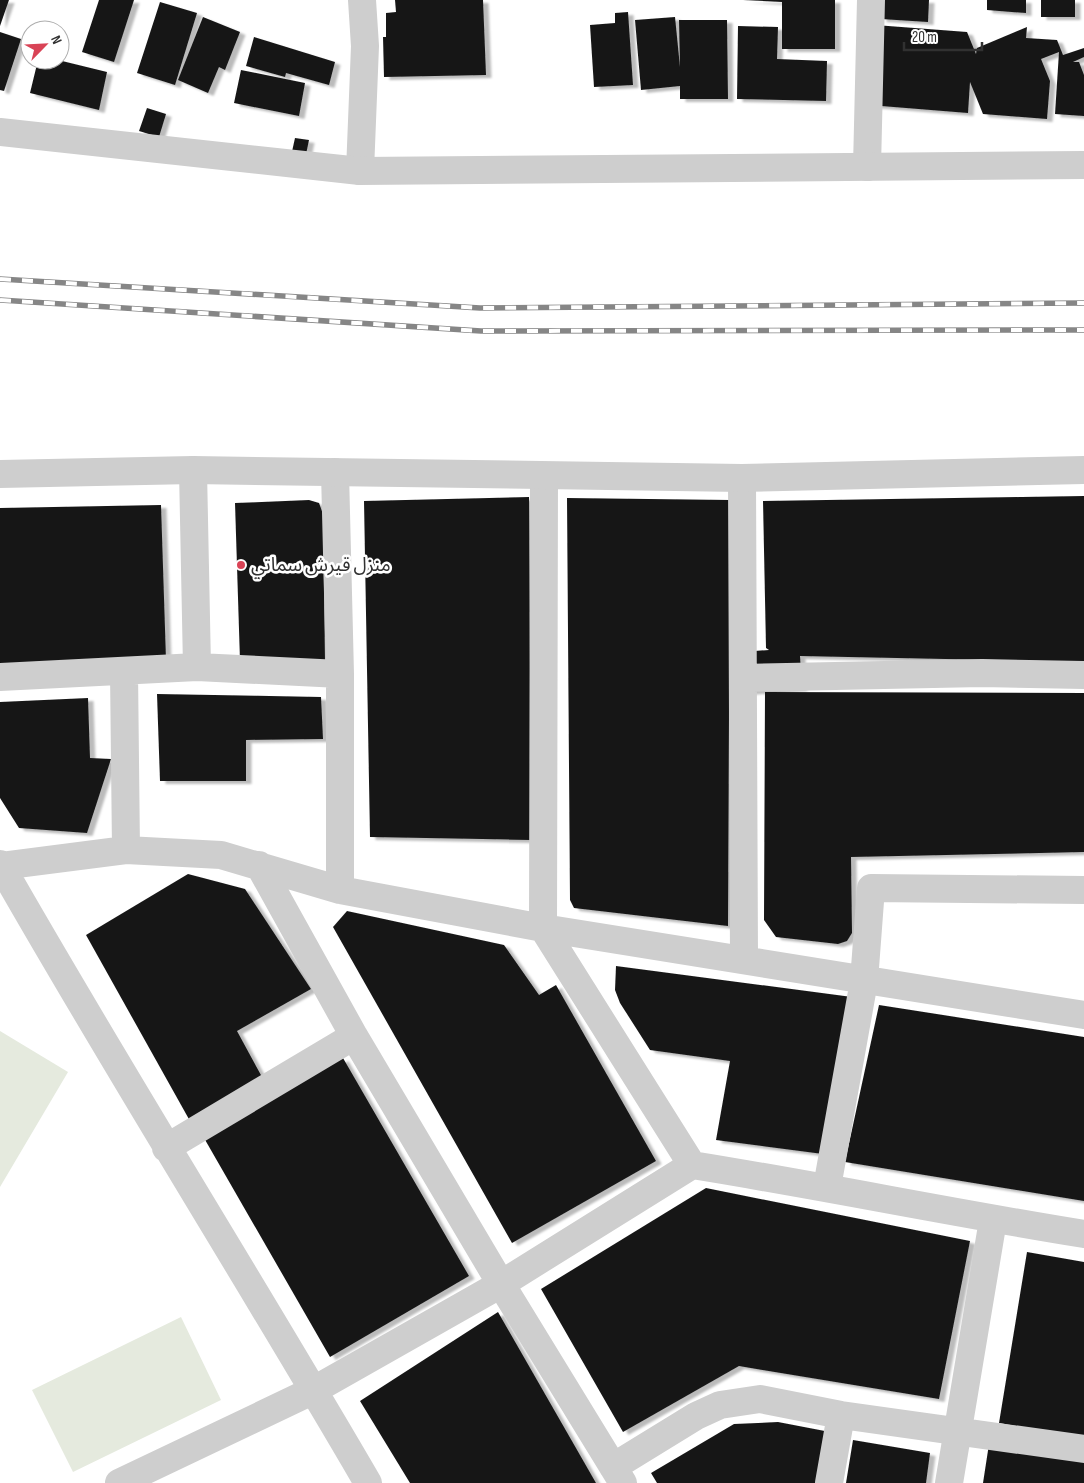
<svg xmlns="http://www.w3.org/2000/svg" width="1084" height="1483" viewBox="0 0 1084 1483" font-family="'Sofia Sans Condensed','Noto Sans Arabic',sans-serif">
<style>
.green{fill:#e5eade}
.building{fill:#181818;filter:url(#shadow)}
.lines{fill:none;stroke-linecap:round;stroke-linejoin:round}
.minor{stroke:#cecece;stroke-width:28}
.tertiary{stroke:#cecece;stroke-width:28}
.rail-casing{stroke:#868686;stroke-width:5.5}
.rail{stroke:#fff;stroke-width:4;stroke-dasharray:11;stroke-linecap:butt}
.poi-dot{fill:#d94356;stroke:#fff;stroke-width:2}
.labels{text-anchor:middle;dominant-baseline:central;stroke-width:5;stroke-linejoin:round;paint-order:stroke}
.poi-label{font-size:19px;fill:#313131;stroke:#fff;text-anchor:start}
</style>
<defs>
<filter id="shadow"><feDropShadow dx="5.5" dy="3" stdDeviation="1" flood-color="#0004"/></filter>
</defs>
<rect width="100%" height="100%" fill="#fff"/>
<path class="green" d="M0 1031 68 1072 0 1187Z
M181 1317 221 1400 73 1472 32 1390Z"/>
<path class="building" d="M0 0H9L0 26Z
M99 0H134L114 62 82 52Z
M395 0H483L486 75 384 77 383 37H386V13L396 12Z
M743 0H835V49H782V2Z
M882 0H929L928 22 881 19Z
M987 0H1026V13L987 10Z
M1041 0H1075V17H1041Z
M160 2 197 13 175 85 137 73Z
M628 12 633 85 594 87 590 25 615 23V13Z
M203 17 240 32 225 70 219 67 208 93 178 80Z
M675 17 680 67 679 20H727L728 99H680V86L641 90 635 20Z
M875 25 967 32 976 54 977 48 1027 27 1026 38 1057 40 1063 55 1084 48V57L1073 62H1079L1084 75V116L1055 114 1059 52 1041 59 1050 81 1047 119 983 114 970 82 968 113 869 105Z
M738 26 778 27 777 59 827 61 826 101 737 99Z
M0 32 21 39 4 91 0 90Z
M254 37 335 62 329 85 286 73 285 77 246 66Z
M38 60H58L107 72 99 110 30 93Z
M241 70 305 83 299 116 234 103Z
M147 108 166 114 159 137 139 131Z
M295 138 309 140 305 159 291 156Z
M1084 496V662L800 656 802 688 744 692 741 652 769 650 766 648 763 501Z
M529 497 531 840 370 837 364 501Z
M567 498 730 500 728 926 574 908 570 900Z
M309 500 319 503 323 514 325 662 240 661 235 503Z
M161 505 166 660 0 665V508Z
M765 692 1084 693V852L851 857 852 933 847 941 838 944 776 937 764 920Z
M157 694 321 697 323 739 246 740V781H160Z
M88 698 90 758 111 759 87 833 19 828 0 798V702Z
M188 874 245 889 311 989 237 1031 262 1077 190 1121 86 935Z
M347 911 504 945 539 995 556 985 656 1161 512 1243 333 927Z
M616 966 852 997 823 1154 716 1140 730 1061 650 1050 620 1003 615 990Z
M879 1005 1084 1037V1201L845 1162Z
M343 1058 469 1276 330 1357 204 1138Z
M706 1188 970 1241 939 1399 739 1366 623 1432 541 1289Z
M1027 1252 1084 1262V1438L999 1423Z
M498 1312 596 1483H410L360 1401Z
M778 1422 830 1432 820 1483H657L651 1473 734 1424Z
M853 1440 930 1453 926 1483H846Z
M989 1444 1084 1461V1483H983Z"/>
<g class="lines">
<path class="minor" d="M867 167 871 0
M360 171 365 46 362 0
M335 472 340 674V890
M544 477 543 928 692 1165
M742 478 744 958
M197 667 340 674
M124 671 126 850
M0 677 197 667 193 470
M743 678 982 673 1084 675
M0 864C119 1073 247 1275 368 1483
M259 865 354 1036 501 1284 623 1483
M1 866 126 850 221 855 340 890 543 928 1084 1015
M166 1148 354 1036
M827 1187 864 981 871 888 1084 890
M613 1467 696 1416 720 1405 760 1399 841 1415 1084 1449
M119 1483 314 1390 501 1284 692 1165C823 1186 953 1213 1084 1234
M829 1483 841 1415
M949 1483 993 1220"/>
<path class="tertiary" d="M0 132 360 171 1084 165
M0 474 193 470 742 478 1084 470"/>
<g class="rail-casing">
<path id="rail" d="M0 279 480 308 1084 303
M0 300 481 331 1084 330"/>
</g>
<use href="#rail" class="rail"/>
</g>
<circle class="poi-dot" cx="241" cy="565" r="5"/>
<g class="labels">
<g class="poi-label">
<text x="251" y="565">منزل قيرش سماتي</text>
</g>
</g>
<g transform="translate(45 45) rotate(66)"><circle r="24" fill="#ffffff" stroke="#adadad"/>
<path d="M0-4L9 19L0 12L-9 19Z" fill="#d94356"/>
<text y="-8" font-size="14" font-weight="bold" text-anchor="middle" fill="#313131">N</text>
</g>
<path d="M904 42v8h78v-8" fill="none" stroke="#313131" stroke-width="2.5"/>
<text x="912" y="42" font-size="15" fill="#313131" stroke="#ffffff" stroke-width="4" paint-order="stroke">20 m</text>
</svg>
